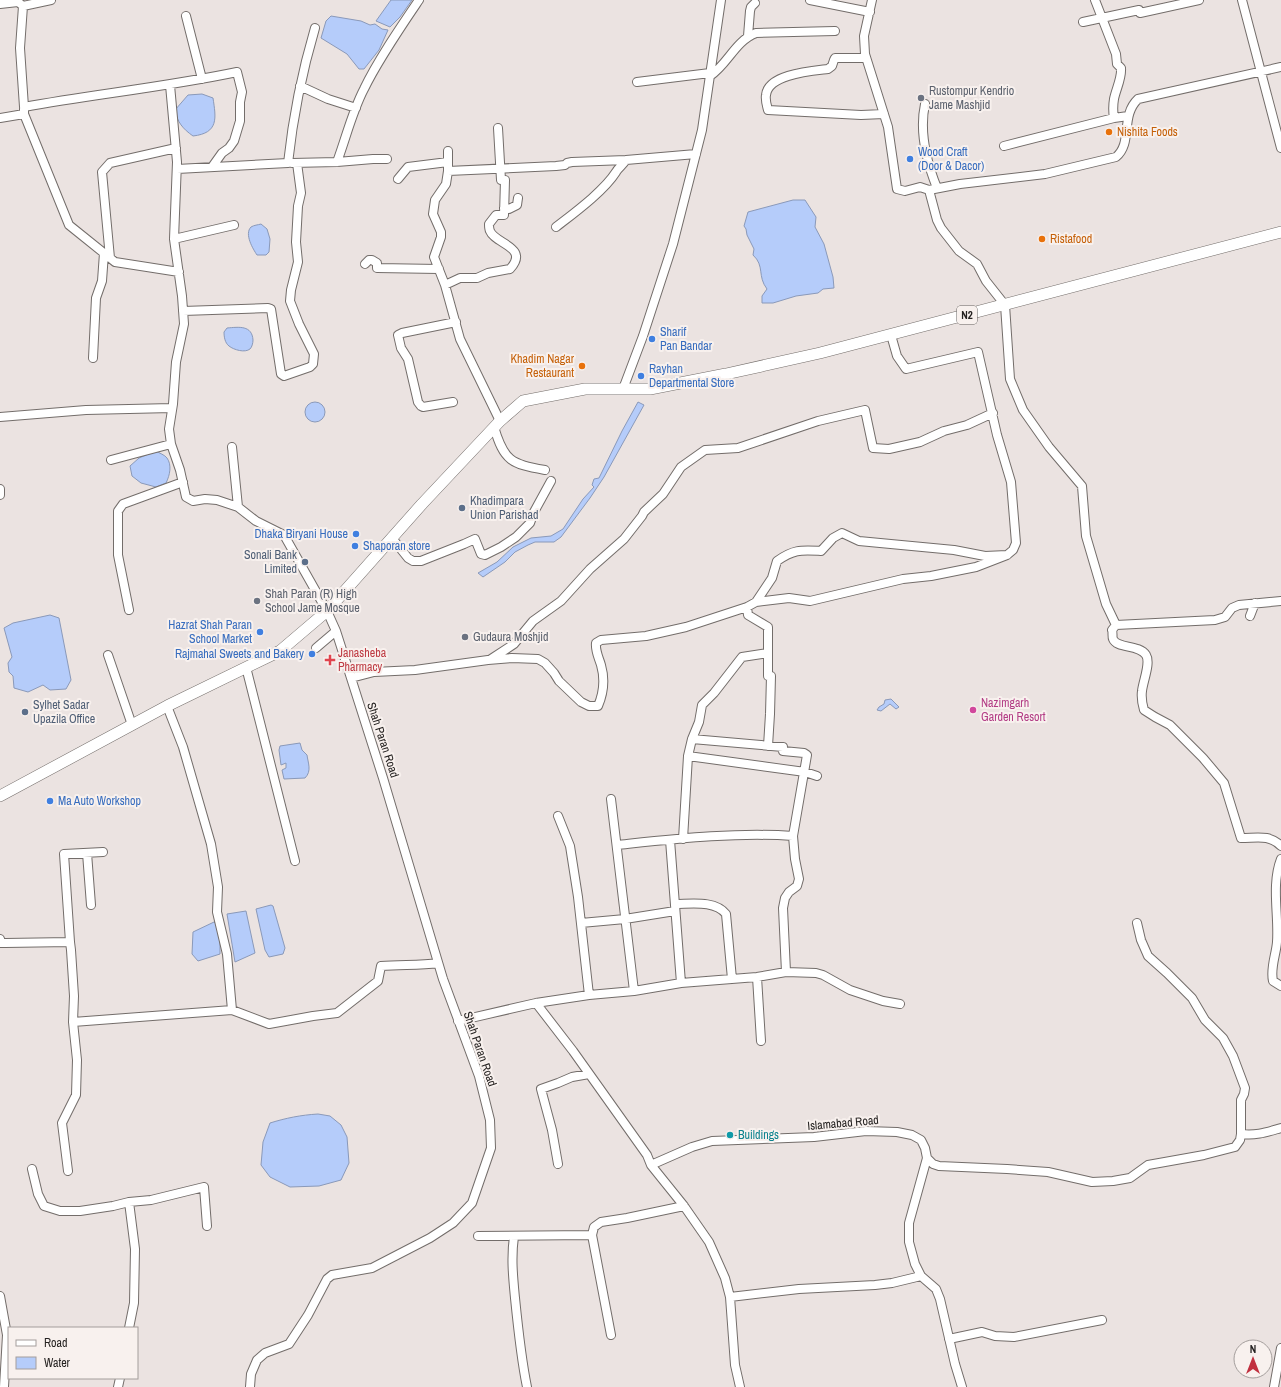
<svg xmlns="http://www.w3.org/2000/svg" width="1281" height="1387" viewBox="0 0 1281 1387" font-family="'Archivo Narrow',sans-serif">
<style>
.water{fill:#b5ccfa;stroke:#8a99b9}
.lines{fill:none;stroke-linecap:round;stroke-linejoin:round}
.minor-casing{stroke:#736d6a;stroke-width:10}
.highway-casing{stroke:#736d6a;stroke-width:12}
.minor{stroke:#fff;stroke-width:8}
.highway{stroke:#fff;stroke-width:11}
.worship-dot{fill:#6b7280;stroke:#f8f1ee;stroke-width:1.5}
.food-dot{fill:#e8710a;stroke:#f8f1ee;stroke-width:1.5}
.shop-dot{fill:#3f7fe0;stroke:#f8f1ee;stroke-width:1.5}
.service-dot{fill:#5c6f8a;stroke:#f8f1ee;stroke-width:1.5}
.health-dot{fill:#e0444e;stroke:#f8f1ee;stroke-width:1.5}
.hotel-dot{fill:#d1479c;stroke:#f8f1ee;stroke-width:1.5}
.culture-dot{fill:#0f9aa8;stroke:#f8f1ee;stroke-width:1.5}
.labels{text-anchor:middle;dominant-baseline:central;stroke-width:4;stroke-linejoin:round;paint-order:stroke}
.shield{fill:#f8f1ee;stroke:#64605e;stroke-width:1}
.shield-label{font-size:11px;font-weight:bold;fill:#252221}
.worship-label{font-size:12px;fill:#5b616d;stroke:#f8f1ee;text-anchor:start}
.food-label{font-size:12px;fill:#c56008;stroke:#f8f1ee;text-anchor:start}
.shop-label{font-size:12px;fill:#366cbe;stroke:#f8f1ee;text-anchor:start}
.service-label{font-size:12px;fill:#4e5e75;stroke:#f8f1ee;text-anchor:start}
.health-label{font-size:12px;fill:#be3a42;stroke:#f8f1ee;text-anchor:start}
.hotel-label{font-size:12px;fill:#b23c85;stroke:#f8f1ee;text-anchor:start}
.street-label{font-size:12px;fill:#252221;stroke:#f8f1ee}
.culture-label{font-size:12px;fill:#0d838f;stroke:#f8f1ee;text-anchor:start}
</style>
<rect width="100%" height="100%" fill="#ebe3e1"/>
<path class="water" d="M391 0H412L400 17 390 27 376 21Z
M331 16 361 21 370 25 375 24 382 29 388 30 379 50 364 69H359L347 54 321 38 326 21Z
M202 94 213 98C216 118 219 133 193 136 183 129 177 122 175 110L188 95Z
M793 200H805L816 217 815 227 824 244 833 277 834 288 823 289 818 293 796 296 773 303H762V296L767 289C757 276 765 266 753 255L754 249 747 235 746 229 744 226 748 212Z
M261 224 267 229 270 239 269 252 266 255H257C253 249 244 234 251 227 254 225 258 225 261 224Z
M227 328C239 327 252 325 253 340 253 343 252 347 250 349 245 353 234 350 229 346 225 343 224 337 224 332Z
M638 402 644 405 604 477 590 498 561 537 554 542H535L528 545 515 552 505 562 483 577 478 573 497 562 513 547 531 538 551 536 563 529 583 499 594 487 592 485 594 479 599 478 622 431Z
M305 412a10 10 0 1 1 20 0a10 10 0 1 1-20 0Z
M156 451C159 453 165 455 167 458 172 465 170 475 166 483L156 487 141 483 132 476 130 466 139 458Z
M50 615 59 618 71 680 66 689 50 690 43 685 28 692 14 688 13 676 9 672 8 663 12 657 4 628 13 623Z
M891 699 899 707 896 709 890 704 881 711 877 710 879 707 884 704 885 700Z
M300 743 302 750 307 755C308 763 312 771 305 778L284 779 282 770 286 768V763L281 765 279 750 280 746Z
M271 905 273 906 285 948 283 954 269 957 265 950 256 909Z
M246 911 255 953 235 962 227 914Z
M214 922 220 926V954L198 961 192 954 193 932Z
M318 1114 330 1116 341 1125 347 1137 349 1163 341 1180 319 1186 290 1187 270 1177 261 1165 263 1142 270 1123C286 1118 301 1115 318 1114Z"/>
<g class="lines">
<g class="minor-casing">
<path id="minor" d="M810 0 870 12
M872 0 864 36 865 54 888 127 897 189 905 191 920 187 929 190 937 220 941 228 959 251 977 264 986 281 1005 305 1010 379 1023 410 1049 447 1082 486 1086 536 1106 604 1116 625 1112 630C1113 632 1112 637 1113 639 1117 649 1139 644 1146 655 1151 663 1143 681 1142 691 1141 698 1142 703 1144 710L1155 717 1170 725 1203 758 1224 783 1241 838C1257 838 1269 834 1281 846
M1095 0 1116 54 1117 64 1121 68C1122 78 1116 89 1114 99 1113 105 1113 112 1114 118
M1242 0 1281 148
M0 4 18 2 23 6 20 48 24 107C95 94 166 87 237 72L242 92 240 102V121L234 141 229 148 222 153 212 167
M23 6 51 0
M186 16 202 79
M1083 22 1139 10 1140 13 1199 0
M748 36 750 11 751 7 755 3
M866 58H835L834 60 832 66 828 69C812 71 768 74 766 95 765 100 767 106 768 110L861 115 884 114
M710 76C728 64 735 41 756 33L835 31
M637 82 710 73
M170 85 177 162 174 239 182 296 184 324 176 362 173 404 169 429 171 444 180 470 186 497 193 501 205 499 217 500 238 507 256 521 284 535 327 611 336 631 383 778 443 979 479 1076 490 1120 491 1148 472 1203 453 1223 430 1238 372 1268 332 1275 327 1279 308 1315 289 1344 265 1353 257 1360 251 1374 250 1387
M300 86 328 99 356 108
M925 104C919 132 927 163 937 188
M24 114 69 225 115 262 179 272
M0 118 24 114V109
M1004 146 1114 118 1128 116
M448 151V171L446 184 435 200 433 214 441 232V237L434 257 445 285 460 339 500 421
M337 162C346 138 352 112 364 89 378 60 400 28 419 0
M292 163 337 162 373 159H387
M177 169 288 163C293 117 302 72 315 28
M448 171 556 166 565 165 567 163 572 162 626 160
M398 179 408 167 448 162
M929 190 960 184 1045 174 1116 157C1133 143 1120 116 1138 99L1281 67
M504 208 509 209 517 205 518 198
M556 227C574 213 604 191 616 172 618 168 623 165 626 160L696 154
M174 239 234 225
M110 258 102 172 110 163 176 148
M365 264 369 260H372L377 263V268L439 269
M445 285 460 278H477L488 273 510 269C530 247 495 244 490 231 489 229 489 226 489 224L496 215H504L505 180H501L498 128
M183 311 268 308 271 309 281 374 284 376 310 367 313 364 314 354 299 324 290 301 291 290 298 262 296 242 298 206 301 193 297 163
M93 358 96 298 102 281 104 253
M623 389 643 336 673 244 702 130 721 0
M453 402 423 407 421 406 418 402 408 359 401 348 398 335 402 333 456 322
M0 417 86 410 172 408
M494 427C504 461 511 464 545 470
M232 447 238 507
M111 460 171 444
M0 489V495
M392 538 408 558 413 561H421L464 544 475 539 481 554 485 555 501 547 516 537 530 523 534 512 551 481
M756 602 789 598 810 601 903 579 931 576 976 567 1007 555 1013 550 1016 543 1011 482 997 435 978 352 906 369 897 356 891 335
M747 607 748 615 768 627V676H771L770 714 768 746
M129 610 118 555V511L123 504 183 482
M1250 616 1255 603
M1116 625 1215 620 1225 617 1232 608 1239 605 1281 601
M316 648 336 631
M108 655 132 725
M491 659 514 644 533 621 561 601 590 569 624 539 642 516 644 512 663 494 681 467 705 450 738 448 818 421 865 410 873 448 889 449 920 442 944 431 967 425 993 413
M246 667 295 861
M351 678 374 672 415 670 488 660 512 658 538 659 545 663 554 673 559 681 581 702 589 706H598C604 692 605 679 601 665 599 658 595 651 596 643L601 640 646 636 686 627 747 607 756 602 772 578 777 561C794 549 801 550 821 551L833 538 842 533 859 541 954 550 985 556 1007 555
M692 739 783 747V751L804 753 807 755 793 836 795 859 799 879 797 886 789 892 785 898 783 908 786 972
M688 756 805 772 817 776
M611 799 634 991
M558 816 570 846 578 897 589 995
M683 839 688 756 692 739 699 722 702 705 714 693 742 657 768 653
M670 840 681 983
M617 845C675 839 735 832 793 836
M87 853 91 905
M1281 859C1271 885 1279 915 1277 942 1276 955 1270 968 1273 981L1281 986
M675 904C691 904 715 900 726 914L732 979
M581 923 625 919 675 911
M0 939 1 943H5L70 942 71 950 74 996 73 1022 77 1060 76 1095 62 1123 68 1171
M70 942 64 854 103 852
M757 977 761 1041
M536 1003 573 1051 647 1155 651 1165 684 1206 709 1242 725 1278 730 1297 735 1365 740 1387
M232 1010 269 1024 313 1016 337 1013 378 981 381 966C400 964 419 966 438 963
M458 1021 536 1003 589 995 634 991 681 983 757 977 786 972 816 973 823 975 850 990 883 1001 900 1004
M73 1022 232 1010 227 954 217 912 218 887 211 844 183 747 167 706
M1241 1134C1256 1136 1267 1132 1281 1128
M927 1158 933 1164 939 1166 1007 1169 1048 1172 1092 1182 1113 1181 1130 1178 1148 1165 1204 1155 1235 1147 1240 1140 1241 1134V1100L1244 1094 1245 1088 1233 1056 1223 1038 1205 1020 1192 998 1167 973 1148 956 1141 940 1137 923
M558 1164 552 1130 541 1089 558 1083 572 1077 589 1074
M651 1165 692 1147 712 1141 814 1137 866 1131 897 1132 912 1135 921 1140 925 1148 927 1158 909 1223V1242L915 1264 921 1276 936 1289 940 1299 955 1364 962 1387
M32 1169 38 1194 44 1206 60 1211H80L113 1206 129 1202
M478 1236 592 1235
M514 1236C511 1258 513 1277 515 1298 518 1328 521 1358 527 1387
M0 1296 7 1335 4 1387
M730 1297 799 1289 875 1285 892 1283 921 1276
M129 1328 134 1303 135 1249 129 1202 151 1200 204 1187 207 1226
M611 1335 592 1235 594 1227 601 1222 627 1218 684 1206
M949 1339 982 1332 995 1336 1014 1337 1102 1320
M118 1387 120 1378
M1274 1387 1281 1348"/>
</g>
<g class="highway-casing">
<path id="highway" d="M0 796 167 706 280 651 327 611 422 504 500 421 523 401 585 389H650L726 374 820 353 1281 232"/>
</g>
<use href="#minor" class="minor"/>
<use href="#highway" class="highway"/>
</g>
<g class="worship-dot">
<circle cx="921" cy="98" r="4"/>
<circle cx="257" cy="601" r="4"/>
<circle cx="465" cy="637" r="4"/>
</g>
<g class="food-dot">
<circle cx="1109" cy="132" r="4"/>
<circle cx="1042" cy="239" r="4"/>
<circle cx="582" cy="366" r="4"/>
</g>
<g class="shop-dot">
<circle cx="910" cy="159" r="4"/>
<circle cx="652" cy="339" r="4"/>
<circle cx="641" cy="376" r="4"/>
<circle cx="356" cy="534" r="4"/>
<circle cx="355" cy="546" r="4"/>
<circle cx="260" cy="632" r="4"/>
<circle cx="312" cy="654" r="4"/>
<circle cx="50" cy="801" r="4"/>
</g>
<g class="service-dot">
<circle cx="462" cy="508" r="4"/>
<circle cx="305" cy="562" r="4"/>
<circle cx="25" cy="712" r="4"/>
</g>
<path class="health-dot" d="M328 654h4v4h4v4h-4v4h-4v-4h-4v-4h4z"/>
<circle class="hotel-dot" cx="973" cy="710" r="4"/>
<circle class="culture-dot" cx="730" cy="1135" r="4"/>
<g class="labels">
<rect class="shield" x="957" y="306" width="20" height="18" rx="3"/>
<g class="shield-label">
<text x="967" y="315">N2</text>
</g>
<g class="worship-label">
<text x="929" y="91">Rustompur Kendrio<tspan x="929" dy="14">Jame Mashjid</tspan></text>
<text x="265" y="594">Shah Paran (R) High<tspan x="265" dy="14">School Jame Mosque</tspan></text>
<text x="473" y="637">Gudaura Moshjid</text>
</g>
<g class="food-label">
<text x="1117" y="132">Nishita Foods</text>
<text x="1050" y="239">Ristafood</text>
<text x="574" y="359" text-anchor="end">Khadim Nagar<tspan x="574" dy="14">Restaurant</tspan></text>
</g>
<g class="shop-label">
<text x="918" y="152">Wood Craft<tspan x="918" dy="14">(Door &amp; Dacor)</tspan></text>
<text x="660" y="332">Sharif<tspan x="660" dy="14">Pan Bandar</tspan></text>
<text x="649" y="369">Rayhan<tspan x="649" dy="14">Departmental Store</tspan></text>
<text x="348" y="534" text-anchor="end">Dhaka Biryani House</text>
<text x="363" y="546">Shaporan store</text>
<text x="252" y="625" text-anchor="end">Hazrat Shah Paran<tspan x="252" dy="14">School Market</tspan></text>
<text x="304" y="654" text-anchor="end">Rajmahal Sweets and Bakery</text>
<text x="58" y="801">Ma Auto Workshop</text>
</g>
<g class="service-label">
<text x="470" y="501">Khadimpara<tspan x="470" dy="14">Union Parishad</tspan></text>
<text x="297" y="555" text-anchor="end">Sonali Bank<tspan x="297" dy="14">Limited</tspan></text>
<text x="33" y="705">Sylhet Sadar<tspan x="33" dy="14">Upazila Office</tspan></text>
</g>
<g class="health-label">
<text x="338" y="653">Janasheba<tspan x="338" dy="14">Pharmacy</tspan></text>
</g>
<g class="hotel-label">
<text x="981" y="703">Nazimgarh<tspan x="981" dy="14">Garden Resort</tspan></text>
</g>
<g class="street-label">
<text transform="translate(383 740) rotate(72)">Shah Paran Road</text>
<text transform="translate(480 1049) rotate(71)">Shah Paran Road</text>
<text transform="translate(843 1123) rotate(-5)">Islamabad Road</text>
</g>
<g class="culture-label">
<text x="738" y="1135">Buildings</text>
</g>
</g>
<rect x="8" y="1327" width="130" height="52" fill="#f8f1ee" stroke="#a49e9c"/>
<rect x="16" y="1340" width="20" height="6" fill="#ffffff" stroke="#a49e9c"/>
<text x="44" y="1347" font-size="12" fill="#252221">Road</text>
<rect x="16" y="1357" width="20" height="12" fill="#b5ccfa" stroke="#a49e9c"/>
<text x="44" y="1367" font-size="12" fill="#252221">Water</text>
<g transform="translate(1253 1359)"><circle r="19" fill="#f8f1ee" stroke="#a49e9c"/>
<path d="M0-3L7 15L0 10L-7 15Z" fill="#c1303f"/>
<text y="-6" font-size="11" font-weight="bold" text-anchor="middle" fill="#252221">N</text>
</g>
</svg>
